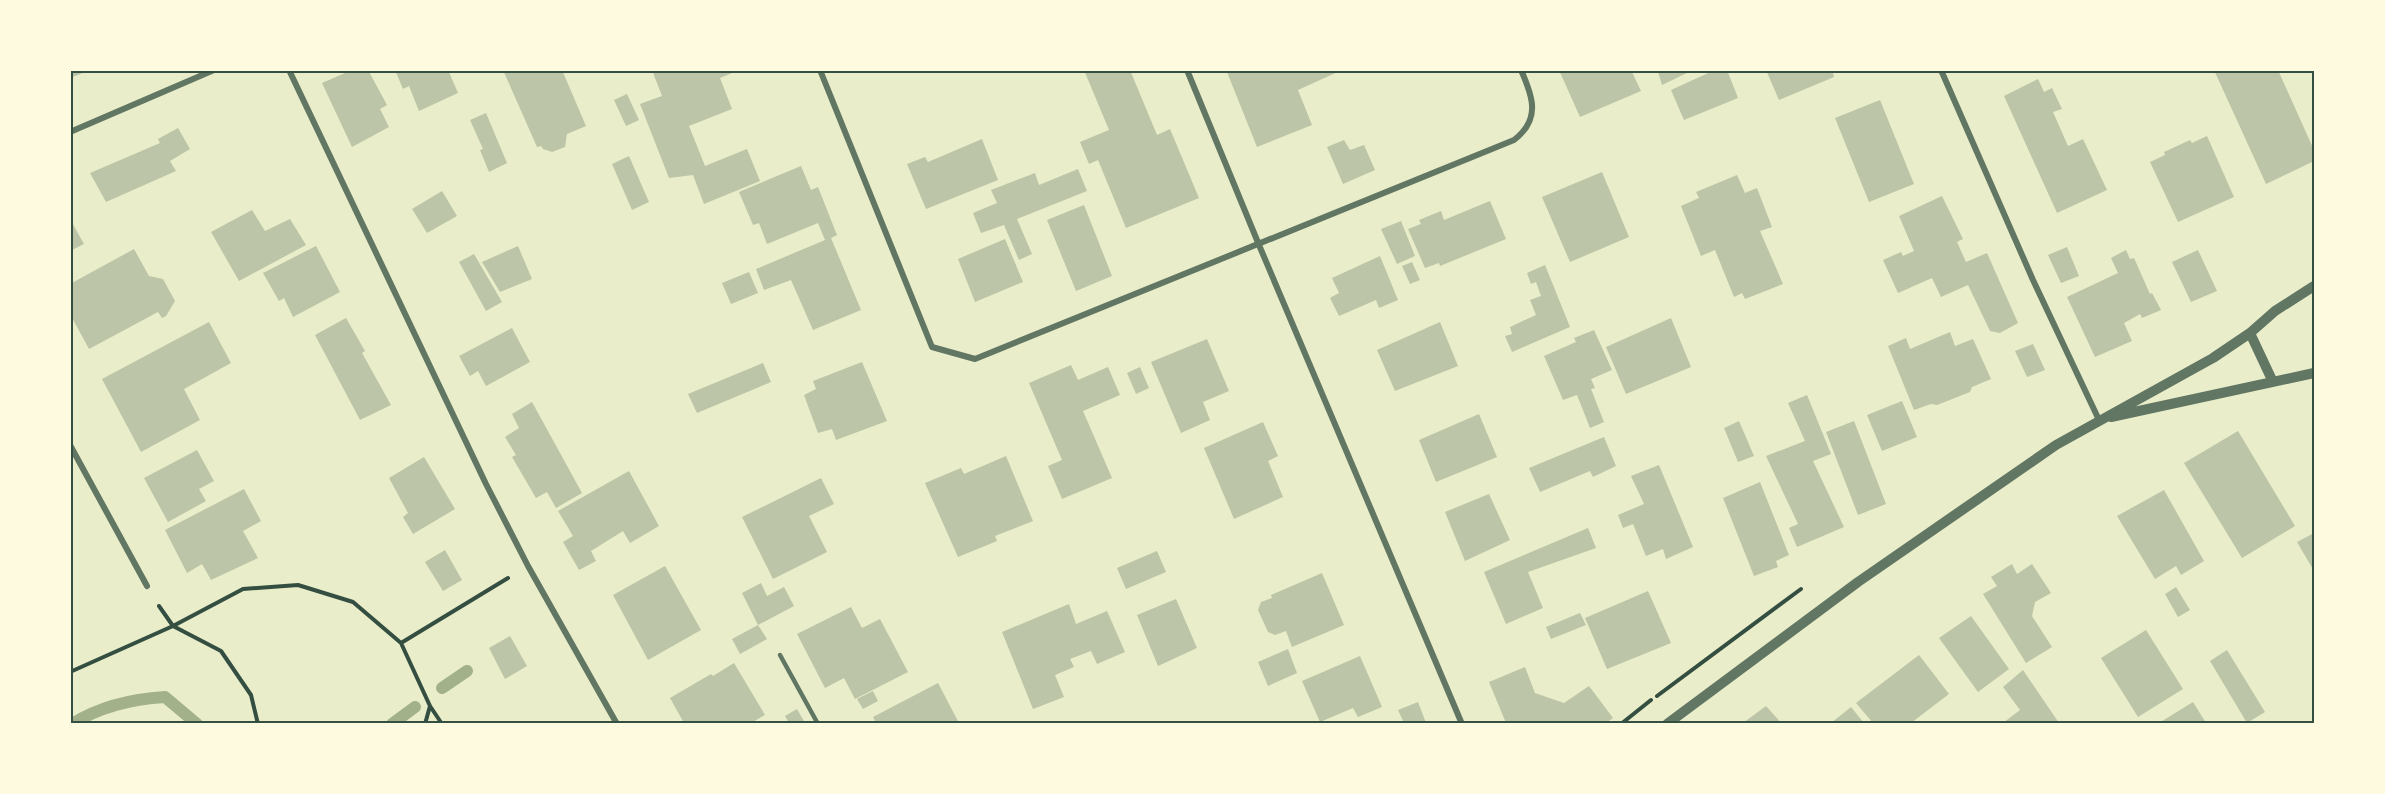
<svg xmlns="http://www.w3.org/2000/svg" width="2385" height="794" viewBox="0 0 2385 794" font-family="Helvetica,sans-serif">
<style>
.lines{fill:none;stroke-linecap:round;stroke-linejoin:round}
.stream{stroke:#a3b18a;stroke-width:12}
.building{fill:#bcc5a7}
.path{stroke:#344e41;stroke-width:4}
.service{stroke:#617663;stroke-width:4.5}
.minor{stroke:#617663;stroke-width:6}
.tertiary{stroke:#617663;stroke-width:10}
.neatline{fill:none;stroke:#344e41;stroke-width:2}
</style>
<rect width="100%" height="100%" fill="#e9edc9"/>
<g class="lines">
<path class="stream" d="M442 688 467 671
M72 724C101 706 131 699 165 697L197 724
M392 724 415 707"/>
</g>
<path class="building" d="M352 70H368L387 105 380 109 389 127 352 147 322 83Z
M395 70H448L458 93 419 111 409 86 403 89Z
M503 70H562L586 126 567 134 565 147 552 152 543 149 541 146 537 147Z
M652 70H739L720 78 732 109 689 126 705 166 747 149 760 181 704 204 693 175 669 178 640 104 662 96Z
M1084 70H1130L1157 135 1170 129 1199 198 1126 228 1098 160 1089 164 1080 142 1109 130Z
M1232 70H1342L1298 90 1312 125 1257 147 1227 72Z
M1559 70H1631L1641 91 1580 117Z
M1662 70H1693L1662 85 1658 72Z
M1715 70H1727L1738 98 1684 120 1671 90Z
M1766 70H1832L1834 77 1779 100Z
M2214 70H2278L2314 150V161L2266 184Z
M70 71H88L70 78Z
M2038 79 2044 92 2052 88 2062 109 2053 112 2068 146 2083 139 2107 190 2057 213 2004 96Z
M627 94 639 120 626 126 614 100Z
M1880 100 1914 184 1869 202 1835 118Z
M486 113 507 163 489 172 480 150 483 149 470 120Z
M178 128 190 149 170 161 176 171 106 202 90 173 160 143 158 139Z
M2207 136 2234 197 2178 222 2150 162 2165 155 2164 152 2190 140 2192 143Z
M982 139 998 180 926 209 907 164 925 157 928 162Z
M1344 140 1350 150 1364 145 1375 170 1343 184 1327 147Z
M629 156 649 202 632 210 612 164Z
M801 166 811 190 818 187 837 235 831 238 861 310 813 330 791 280 764 290 756 269 825 240 818 223 767 244 759 223 753 225 739 192Z
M1078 169 1087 191 1017 219 1032 254 1019 260 1004 225 981 233 973 213 997 203 991 190 1035 173 1039 185Z
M1602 172 1629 237 1570 262 1542 197Z
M1737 175 1745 193 1757 188 1772 227 1760 231 1783 284 1745 299 1742 293 1734 297 1715 250 1701 256 1681 206 1699 198 1696 192Z
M442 191 457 216 427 233 412 209Z
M1942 196 1963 239 1957 242 1966 262 1987 253 2018 323 2000 333 1990 331 1968 285 1941 297 1932 278 1898 293 1883 260 1901 252 1903 256 1914 251 1899 216Z
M1490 201 1506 239 1440 266 1439 263 1425 268 1408 229 1421 224 1419 220 1441 211 1444 220Z
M1084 205 1112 276 1076 291 1047 220Z
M252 210 265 231 290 219 306 245 239 281 211 232Z
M70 219 84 244 70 251Z
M1401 221 1415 256 1397 264 1381 229Z
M1005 239 1023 282 975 302 958 259Z
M316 246 340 292 293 317 284 298 279 301 263 273Z
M518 246 532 279 500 292 482 262Z
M2067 247 2079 276 2061 283 2048 255Z
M134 249 149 276 163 279 175 301 166 316 162 318 158 312 89 349 70 314V284Z
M2126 250 2130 259 2134 258 2150 294 2152 293 2161 310 2142 318 2140 314 2124 323 2132 341 2095 357 2067 297 2118 273 2111 258Z
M2198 250 2217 291 2191 302 2172 262Z
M474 254 502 302 486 311 459 262Z
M1380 256 1398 300 1379 308 1376 300 1339 316 1330 298 1339 293 1332 278Z
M1412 262 1420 280 1410 284 1402 266Z
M1545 265 1570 327 1512 352 1505 336 1512 334 1510 327 1536 315 1530 300 1541 296 1536 282 1531 284 1527 273Z
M749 272 758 293 731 304 722 283Z
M346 318 365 351 362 353 391 405 360 420 315 335Z
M1671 318 1691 367 1626 394 1606 347Z
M209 322 231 363 184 389 200 420 141 452 102 379Z
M1440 322 1458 366 1395 391 1377 350Z
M512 328 530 362 486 386 478 371 470 376 459 356Z
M1594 330 1612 370 1591 379 1595 388 1591 389 1604 422 1590 428 1577 395 1563 400 1544 356 1576 342 1574 338Z
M1950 332 1955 346 1973 339 1991 379 1972 387 1970 392 1937 405 1931 404 1914 410 1888 346 1906 338 1910 349Z
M1207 339 1229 391 1203 402 1210 420 1181 433 1151 362Z
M2033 344 2045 370 2027 377 2015 351Z
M862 362 887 421 836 440 832 429 818 433 804 395 816 389 813 381Z
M763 363 771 382 697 413 688 394Z
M1071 365 1078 380 1108 367 1120 395 1083 411 1112 478 1062 499 1048 466 1062 460 1029 383Z
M1140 367 1149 388 1136 394 1127 373Z
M1807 395 1831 454 1813 461 1844 527 1797 547 1789 528 1798 524 1766 456 1805 441 1788 403Z
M1902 401 1917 437 1882 451 1867 415Z
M532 402 582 493 556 508 547 492 536 498 512 457 516 455 505 437 519 428 512 414Z
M1479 414 1497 457 1436 482 1419 440Z
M1739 421 1754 456 1738 462 1724 428Z
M1854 421 1886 504 1858 515 1826 432Z
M1263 422 1278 456 1268 461 1283 497 1234 519 1204 448Z
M2238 431 2295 526 2242 558 2184 463Z
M1604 437 1616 466 1593 477 1590 471 1540 492 1529 468Z
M197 450 214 481 199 489 206 501 168 522 144 478Z
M1006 456 1033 521 995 536 997 541 958 557 925 483 961 468 964 474Z
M424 457 455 509 413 534 403 517 408 513 389 478Z
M1659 465 1693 547 1666 559 1663 549 1646 556 1633 524 1623 528 1618 515 1644 504 1631 476Z
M629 471 659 526 630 543 623 531 591 551 596 561 579 570 563 542 573 536 558 511Z
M821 478 834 504 809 516 827 552 773 579 742 517Z
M1760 482 1789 555 1776 561 1778 567 1754 576 1723 498Z
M244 489 261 521 243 531 258 558 211 580 202 564 187 573 165 530Z
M2164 490 2204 561 2181 575 2176 566 2155 579 2117 516Z
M1489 494 1510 540 1465 561 1445 512Z
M1588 528 1596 548 1528 572 1543 608 1506 624 1484 572Z
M2314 533V571L2297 542Z
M445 550 462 580 443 591 425 562Z
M1157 551 1166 572 1126 589 1117 568Z
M2012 564 2017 574 2032 564 2051 593 2035 602 2032 616 2052 647 2026 663 1983 594 1997 586 1991 577Z
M665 566 701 630 648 660 613 595Z
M1322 573 1344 625 1292 647 1286 631 1275 635 1268 632 1258 610 1261 602 1272 598 1271 595Z
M761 583 767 596 784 587 794 606 758 625 742 593Z
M2176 587 2190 610 2178 617 2165 594Z
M1648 591 1671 643 1607 669 1585 618Z
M1176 599 1197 648 1158 666 1137 615Z
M1069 604 1076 624 1107 611 1125 652 1097 664 1091 651 1070 659 1074 667 1055 675 1064 697 1033 709 1002 632Z
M851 607 862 628 880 619 908 672 855 699 844 678 825 688 797 634Z
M1580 613 1586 625 1551 639 1546 627Z
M1971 616 2009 669 1978 692 1939 638Z
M758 625 767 639 740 654 732 639Z
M2146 630 2183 689 2138 717 2101 658Z
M510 636 527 666 505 679 489 648Z
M1288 649 1297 673 1268 686 1258 662Z
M2227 650 2265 712 2247 723 2210 661Z
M1919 655 1949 694 1911 723H1873L1856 703Z
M1360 656 1382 707 1358 717 1353 708 1320 722 1302 681Z
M734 663 765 715 751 723H684L670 698 711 674 713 676Z
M1525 667 1535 693 1564 703 1589 686 1613 718 1606 723H1506L1489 682Z
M2023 670 2059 723H2003L2020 710 2003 687Z
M938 683 959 723H876L873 717Z
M873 691 878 701 863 709 857 699Z
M1418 702 1426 723H1404L1398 710Z
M2193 702 2206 723H2159Z
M1766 706 1781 723H1743Z
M1851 707 1864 723H1831Z
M797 709 805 723H789L785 716Z"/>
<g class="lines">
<path class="path" d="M159 606 173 626 221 651 251 695 258 724
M401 643 508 578
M70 672 173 626 243 589 298 585 353 602 401 643 430 706 425 724
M1657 696 1801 589
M430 706 442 724
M1621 724 1651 700"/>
<path class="service" d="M780 655 818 724"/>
<path class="minor" d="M289 70 486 484 528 566 617 724
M820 70 932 347 975 359 1514 140C1541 119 1533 97 1521 70
M1187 70 1259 245 1462 724
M1941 70 2033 280 2099 420
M70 132 214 70
M70 445 147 586"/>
<path class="tertiary" d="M2250 333 2273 382
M2111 417 2314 373
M1667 724 1858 582 2056 445 2213 358 2250 333 2275 311 2314 286"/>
</g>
<rect width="2385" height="794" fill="none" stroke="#fefae0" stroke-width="144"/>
<rect x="72" y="72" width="2241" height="650" class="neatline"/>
</svg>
